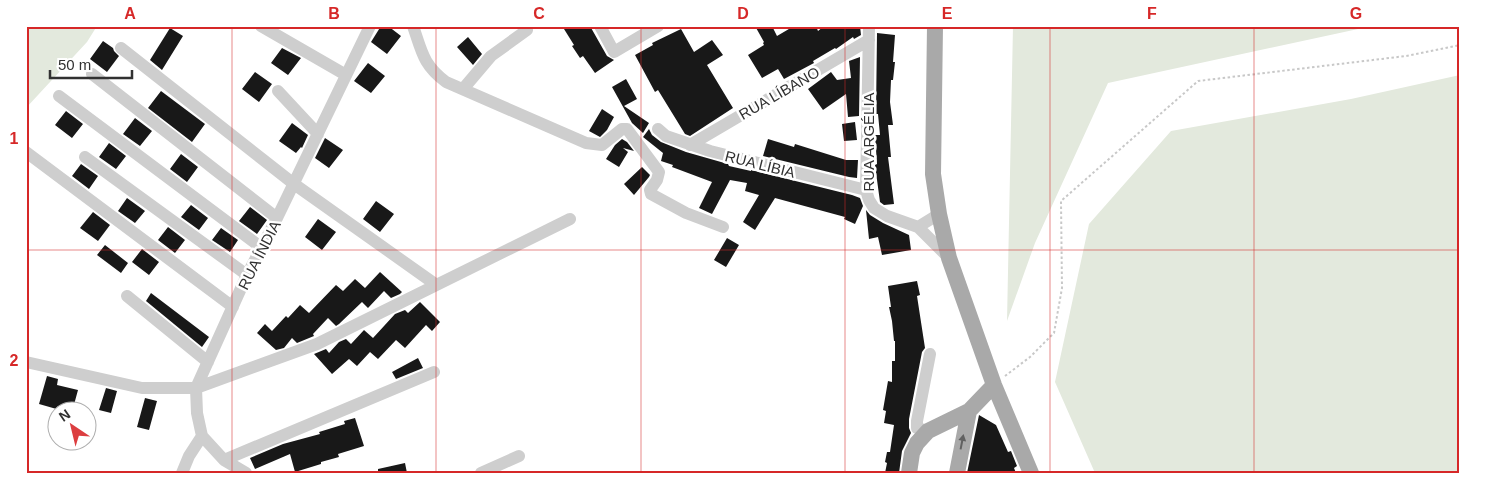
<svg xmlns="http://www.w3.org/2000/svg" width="1486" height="499" viewBox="0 0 1486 499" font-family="Arial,sans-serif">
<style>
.green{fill:#e3e9dd}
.building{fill:#181818}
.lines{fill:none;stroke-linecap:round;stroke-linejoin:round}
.path{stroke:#c8c8c8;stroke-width:2;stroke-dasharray:2.5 2.5;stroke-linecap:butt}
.minor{stroke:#cecece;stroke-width:12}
.major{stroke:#a9a9a9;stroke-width:16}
.oneway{fill:#616161}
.grid{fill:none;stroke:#d62828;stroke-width:1;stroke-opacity:0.55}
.labels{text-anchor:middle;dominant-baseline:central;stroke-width:5;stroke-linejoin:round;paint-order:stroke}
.street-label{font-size:15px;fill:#313131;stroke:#fff}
.neatline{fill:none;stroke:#d62828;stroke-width:2}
.grid-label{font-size:16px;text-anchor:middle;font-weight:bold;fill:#d62828}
</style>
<rect width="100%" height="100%" fill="#fff"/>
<path class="green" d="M26 26H97L87 42 26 108Z
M1013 26H1372L1108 83 1035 243 1007 321Z
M1460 75V473H1095L1055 382 1089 224 1171 131 1351 99Z"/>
<path class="building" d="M381 26H388L401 36 387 54 371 42Z
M569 26H590L607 56 614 60 595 73 583 56 580 58 572 46 574 45 564 29Z
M755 26H772L777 36 794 26H816L818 31 824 26H860L861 35 854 39 853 37 836 49 835 48 813 61 814 63 784 79 778 69 762 78 748 55 764 45 763 43 764 42Z
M170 28 183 36 162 70 150 60Z
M681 29 694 52 712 40 723 55 707 65 733 108 690 136 685 134 658 90 655 92 635 55 653 45 652 43Z
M877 33 895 35 893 62H895L893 80H891L890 102 893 125H888L891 157H888L894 204 884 205 880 202 875 165 877 164 875 135H880L878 114H876Z
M468 37 482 54 473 65 457 47Z
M103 41 113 48 114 51 119 56 107 72 90 59Z
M282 48 301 58 288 75 271 63Z
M860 57 859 116 848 117 846 94 823 110 808 89 831 72 837 80 851 78 849 61Z
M368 63 385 76 371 93 354 81Z
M255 72 272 84 259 102 242 89Z
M626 79 637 99 624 106 649 123 643 133 632 123 612 87Z
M161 91 205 124 192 142 148 108Z
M602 109 614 117 607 130 600 137 589 131Z
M66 111 83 124 72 138 55 125Z
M135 118 152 131 140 146 123 134Z
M855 122 857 140 844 141 842 124Z
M292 123 308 135 302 148 301 147 296 153 279 141Z
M649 129 652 135 661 142 686 152 728 164 729 166 751 171V170L852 195 860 198 863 206 855 224 844 219 845 217 775 198 755 230 743 222 759 195 745 191 747 183 730 180 712 214 699 208 712 182 672 167 673 165 661 161 663 153 643 137Z
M325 138 343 150 329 168 315 158Z
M622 139 627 142 634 151 623 148 628 152 619 167 606 159 615 145Z
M768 139 794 147 795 144 846 160H858L857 178 849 177 763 156Z
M109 143 126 156 116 169 99 157Z
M181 154 198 167 187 182 170 169Z
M81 164 98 176 89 189 72 176Z
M642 167 650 175 649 177 634 195 624 184Z
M127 198 145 211 135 223 118 211Z
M376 201 394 214 380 232 363 219Z
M191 205 208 218 199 230 181 217Z
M250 207 267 220 257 234 239 221Z
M866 210 870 215 883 223 909 235 911 250 882 255 878 237 869 239Z
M93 212 110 225 98 241 80 228Z
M318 219 336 232 322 250 305 237Z
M168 227 185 240 175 253 158 240Z
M221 228 238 240 230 252 212 240Z
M727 238 739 245 726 267 714 260Z
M105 245 128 263 121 273 97 255Z
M142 249 159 262 149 275 132 262Z
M380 272 402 292 400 294 391 298 384 291 368 308 362 302 339 324 336 326 328 318 313 334 314 336 297 343 292 338 284 348 276 350 257 333 265 324 272 331 286 316 288 318 300 305 309 313 336 285 343 291 355 279 365 288Z
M917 281 920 295 917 296 925 348 922 352 909 419V428L911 433 902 451 899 473H885L887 463 885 462 887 452H890L894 425 884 423 886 411 883 410 888 381 892 382V361H895V341H894L892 321 889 307H891L888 286Z
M151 293 209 337 202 347 146 301Z
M420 302 440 322 432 331 426 325 405 348 396 340 378 359 370 352 357 366 349 359 332 374 314 354 326 349 329 353 339 342 346 339 351 344 364 330 373 338 395 314 405 310 408 313Z
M418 358 423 368 396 379 392 372Z
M47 376 58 379 57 385 78 390 72 412H60V410L39 404Z
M106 388 117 391 111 413 99 410Z
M145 398 157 401 149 430 137 427Z
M979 415 996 425 1008 452 1011 451 1017 466 1014 468 1016 473H967Z
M355 418 364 446 338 454 339 457 321 462V464L295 472 290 454 255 469 250 458 283 444 320 434 319 432 345 424 344 421Z
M405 463 407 473H378V469Z"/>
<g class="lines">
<path class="path" d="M1005 376 1030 357 1054 333 1062 288 1061 201 1198 81 1406 56 1460 45"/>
<path class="minor" d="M261 26 346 75
M413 26C422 52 423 65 446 82L586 143 602 145 622 129H627L659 172 657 180 650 190 651 194 686 213 723 227
M600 26 614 52 658 26
M869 26 866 190 869 200 874 208 887 216 918 227 949 258
M121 48 294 184 435 284
M92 74 277 218
M463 89 491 56 527 30
M278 91 318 134
M59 96 262 248
M658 129 666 136 710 151 866 190
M690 145 869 40
M26 152 233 307
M85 157 247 275
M918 227 939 214
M127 296 208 362
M26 362 142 388H196L317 344 570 219
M928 431 917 428V421L930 354
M224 460 434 372
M182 473 189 456 202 436
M246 473 224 460 202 436 197 413 196 388 247 275 277 218 370 26
M481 473 519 456"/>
<path class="major" d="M935 26 933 174 939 214 949 258 994 385 1031 473
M909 473 912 453 917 443 928 431 969 411 994 385
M957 473 969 411"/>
</g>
<defs><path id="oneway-solid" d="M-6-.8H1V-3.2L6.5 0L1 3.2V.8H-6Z" transform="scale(1.25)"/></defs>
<use class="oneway" href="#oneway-solid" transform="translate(962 442) rotate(-79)"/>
<path class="grid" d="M232 26V473M436 26V473M641 26V473M845 26V473M1050 26V473M1254 26V473M26 250H1460"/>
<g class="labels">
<g class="street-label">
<text transform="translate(779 93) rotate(-30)">RUA LÍBANO</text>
<text transform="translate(868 142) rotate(-90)">RUA ARGÉLIA</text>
<text transform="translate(760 164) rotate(14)">RUA LÍBIA</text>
<text transform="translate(259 255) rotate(-63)">RUA ÍNDIA</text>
</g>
</g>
<rect width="1486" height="499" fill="none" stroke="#ffffff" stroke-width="55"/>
<g transform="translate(72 426) rotate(325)"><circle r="24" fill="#ffffff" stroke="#adadad"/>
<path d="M0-4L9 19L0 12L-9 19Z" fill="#dc3e40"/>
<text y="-8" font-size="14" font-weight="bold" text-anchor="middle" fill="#313131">N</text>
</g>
<path d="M50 70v8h82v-8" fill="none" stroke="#313131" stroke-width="2.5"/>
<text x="58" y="70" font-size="15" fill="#313131" stroke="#ffffff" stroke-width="4" paint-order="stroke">50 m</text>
<rect x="28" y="28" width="1430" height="444" class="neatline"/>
<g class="grid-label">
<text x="130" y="19">A</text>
<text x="334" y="19">B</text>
<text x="539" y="19">C</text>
<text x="743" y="19">D</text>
<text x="947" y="19">E</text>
<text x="1152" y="19">F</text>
<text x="1356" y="19">G</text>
<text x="14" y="144">1</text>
<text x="14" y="366">2</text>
</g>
</svg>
